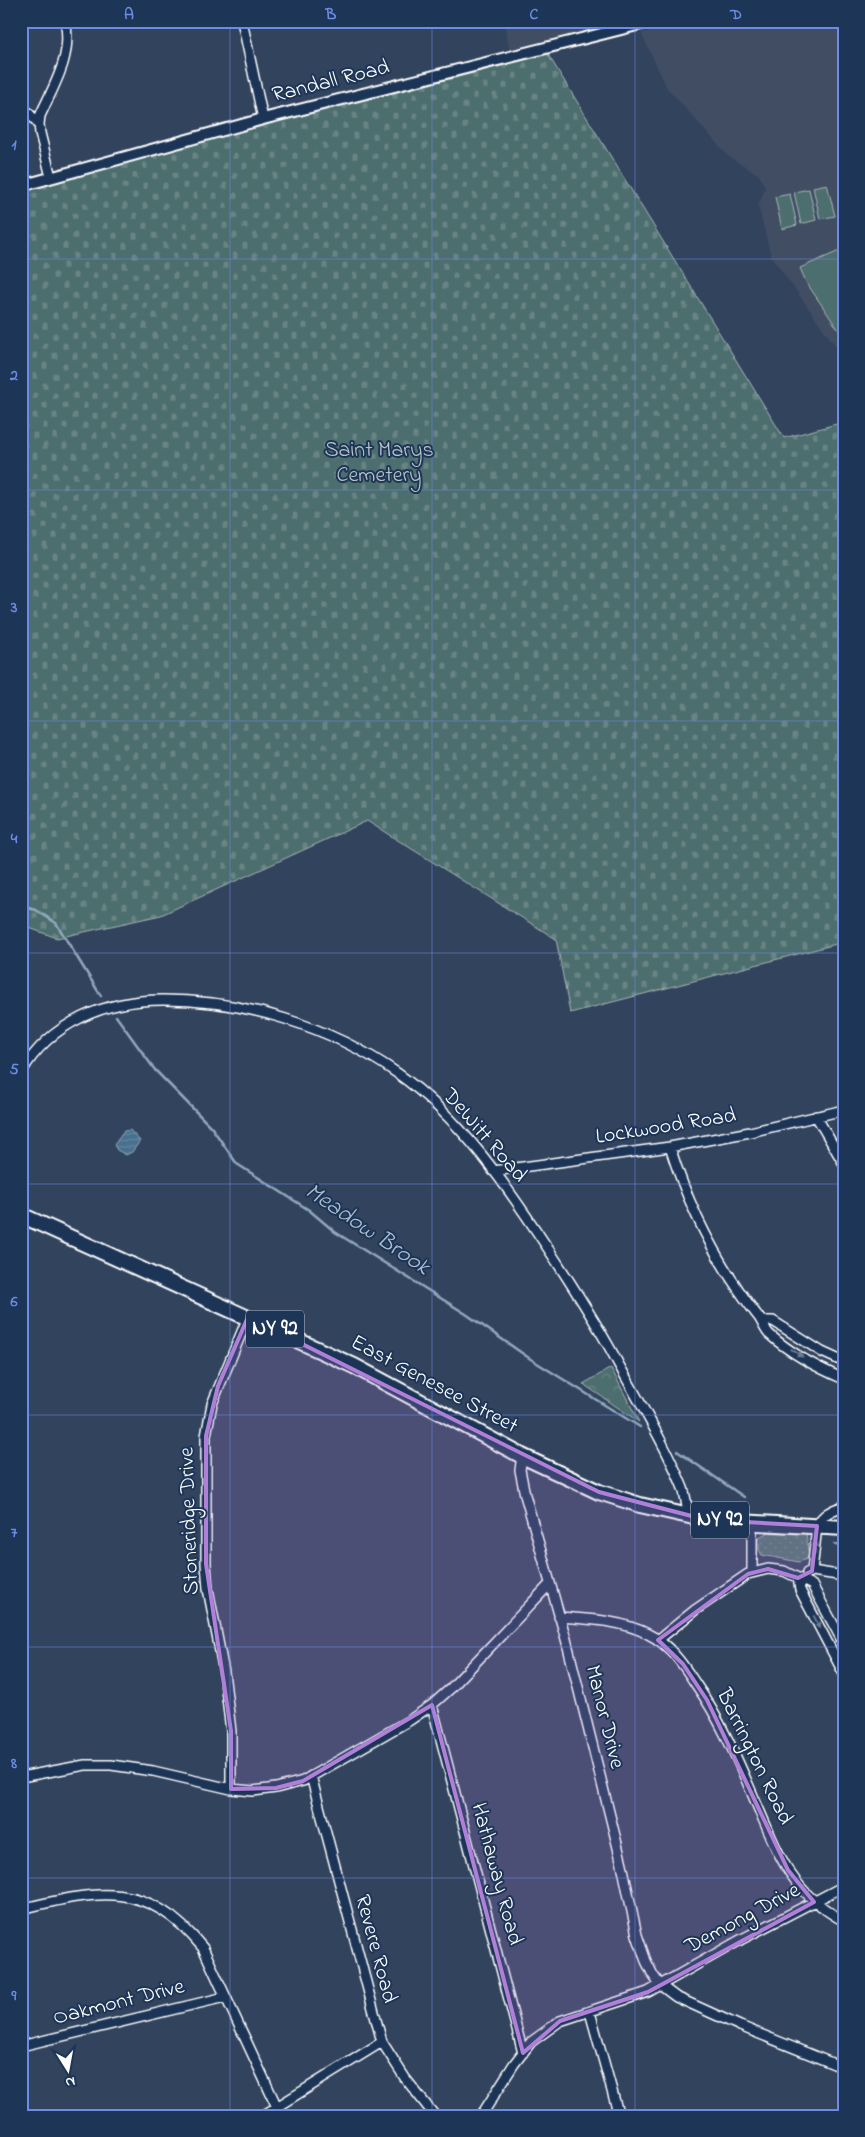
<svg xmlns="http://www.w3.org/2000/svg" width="865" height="2137" viewBox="0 0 865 2137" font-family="'Indie Flower',sans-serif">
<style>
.built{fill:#414d63}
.grass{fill:url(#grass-dots);stroke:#a6b6b6}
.cemetery{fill:url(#cemetery-stones);stroke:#a6b6b6}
.park{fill:url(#park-crowns);stroke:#a6b6b6}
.garden{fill:#4e6e6e;stroke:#a6b6b6}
.water{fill:url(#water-rules);stroke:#91a9bc}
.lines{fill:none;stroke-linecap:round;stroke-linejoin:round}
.stream{stroke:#91a9bc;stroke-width:2.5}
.minor-casing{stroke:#fff;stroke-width:12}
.tertiary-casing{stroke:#fff;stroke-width:14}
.primary-casing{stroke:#fff;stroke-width:18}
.minor{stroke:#1d3557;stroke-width:9}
.tertiary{stroke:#1d3557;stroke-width:10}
.primary{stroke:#1d3557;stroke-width:14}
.oneway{fill:#6c7c92}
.marked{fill:#b080d9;fill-opacity:0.2;stroke:#b080d9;stroke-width:4;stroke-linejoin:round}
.grid{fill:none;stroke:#6c8ce6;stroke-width:1;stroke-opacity:0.55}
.labels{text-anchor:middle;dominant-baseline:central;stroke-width:4;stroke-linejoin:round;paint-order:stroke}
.shield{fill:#1d3557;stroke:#bbc2cd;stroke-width:1}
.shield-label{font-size:21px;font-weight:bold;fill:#fff}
.street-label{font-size:22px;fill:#fff;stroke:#1d3557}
.park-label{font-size:22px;fill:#b8c5c5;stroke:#1d3557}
.water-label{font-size:24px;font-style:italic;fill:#acbfcd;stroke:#1d3557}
.neatline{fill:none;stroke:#6c8ce6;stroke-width:2}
.grid-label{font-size:16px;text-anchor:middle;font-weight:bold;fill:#6c8ce6}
</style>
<defs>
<pattern id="grass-dots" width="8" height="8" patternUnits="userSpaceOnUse" patternTransform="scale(1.25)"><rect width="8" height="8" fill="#4e6e6e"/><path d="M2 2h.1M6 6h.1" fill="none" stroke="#698484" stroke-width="1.8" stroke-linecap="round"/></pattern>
<pattern id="cemetery-stones" width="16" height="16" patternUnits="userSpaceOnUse" patternTransform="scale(1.25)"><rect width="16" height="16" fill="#4e6e6e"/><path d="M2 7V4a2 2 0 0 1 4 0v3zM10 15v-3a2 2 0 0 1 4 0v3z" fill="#698484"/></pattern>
<pattern id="park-crowns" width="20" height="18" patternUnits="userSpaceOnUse" patternTransform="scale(1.25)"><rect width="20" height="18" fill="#4e6e6e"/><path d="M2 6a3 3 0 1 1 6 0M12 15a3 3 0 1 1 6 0" fill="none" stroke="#698484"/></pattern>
<pattern id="water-rules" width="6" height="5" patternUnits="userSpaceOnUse" patternTransform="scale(1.25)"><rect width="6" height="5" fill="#47708f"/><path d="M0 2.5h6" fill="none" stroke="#6385a0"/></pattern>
</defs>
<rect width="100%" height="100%" fill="#32435e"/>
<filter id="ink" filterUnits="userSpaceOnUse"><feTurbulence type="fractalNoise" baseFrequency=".02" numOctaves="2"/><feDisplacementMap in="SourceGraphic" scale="10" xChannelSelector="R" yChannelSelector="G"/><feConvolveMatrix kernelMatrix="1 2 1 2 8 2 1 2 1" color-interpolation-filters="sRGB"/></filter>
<g filter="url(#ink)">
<path class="built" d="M505 21H626L509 50Z
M691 21H844V358L771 256 758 206 765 188 759 175 728 156 667 88 641 33Z"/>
<path class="grass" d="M769 1532H806L809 1558 799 1562 762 1555 759 1550V1537Z"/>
<path class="cemetery" d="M544 48 784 438 844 422V942L570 1013 556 939 367 821 161 915 57 938 21 925V186Z"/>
<path class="park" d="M611 1368 639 1422 583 1384Z"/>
<path class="garden" d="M827 184 835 216 820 219 813 187Z
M809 189 816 220 801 224 794 192Z
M790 194 797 225 782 229 775 197Z
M844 249V338L806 282 800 268Z"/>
<path class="water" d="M130 1130 140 1141 132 1152 126 1155 117 1150 114 1145 124 1131Z"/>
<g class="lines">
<path class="stream" d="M21 906 36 910 56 923 101 996
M116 1016 155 1070 212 1128 237 1164 309 1210 335 1232 466 1314 529 1358 640 1427
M677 1451 744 1497
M834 1544 844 1549"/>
<g class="minor-casing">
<path id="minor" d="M242 21 263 119
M21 105 39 124 40 133 51 177
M39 124 40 116C54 85 73 56 65 21
M21 1073C50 1022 106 1000 163 1000 244 1000 330 1026 397 1073 461 1118 507 1186 549 1250 574 1288 598 1325 619 1365 641 1405 666 1446 683 1488 686 1497 687 1507 688 1516
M816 1116 844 1164
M670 1147C689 1208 718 1265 757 1315 762 1320 764 1329 769 1334 790 1353 818 1368 844 1379
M493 1171 670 1147 750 1132 844 1110
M762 1321H773L822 1352 844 1362
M522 1456 520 1470 525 1495 566 1639 622 1864 637 1935 646 1961 653 1975 660 1985 676 1997 740 2026 844 2068
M752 1523V1572
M812 1571 817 1526C822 1514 832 1510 844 1506
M807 1573 812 1571 844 1576
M798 1578 800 1590 844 1674
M559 1617C588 1619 621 1620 648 1634 669 1644 683 1664 695 1683 723 1723 741 1768 760 1812 770 1835 780 1860 795 1880 808 1898 824 1910 844 1921
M658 1640 695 1610 748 1574 768 1569 784 1571 812 1585 844 1644
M432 1705 523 2053
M311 1776 382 2042 405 2078 435 2116
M21 1777 85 1765H111L153 1771 231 1789 253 1791 276 1788 303 1781 410 1720 432 1705 451 1688 549 1585
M231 1789V1731L224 1672 208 1589 206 1564V1436L212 1404 248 1317
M21 1909C99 1890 147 1879 203 1948L277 2107
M590 2012 619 2116
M21 2046 225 1997
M262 2116 382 2042
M481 2116 514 2064 531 2042 560 2021 648 1992 742 1939 844 1886"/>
</g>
<g class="tertiary-casing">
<path id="tertiary" d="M21 186 263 119 653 21"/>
</g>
<g class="primary-casing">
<path id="primary" d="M21 1215 354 1366 522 1456 599 1492 640 1505 707 1520 844 1528"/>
</g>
<use href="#minor" class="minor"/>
<use href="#tertiary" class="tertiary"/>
<use href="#primary" class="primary"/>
</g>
<defs><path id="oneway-solid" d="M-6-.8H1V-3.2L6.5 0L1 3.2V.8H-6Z" transform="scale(1.25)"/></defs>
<g class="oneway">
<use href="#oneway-solid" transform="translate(797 1353) rotate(33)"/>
<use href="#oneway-solid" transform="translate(815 1548) rotate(-85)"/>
<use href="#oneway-solid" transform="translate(817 1622) rotate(62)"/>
</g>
</g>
<path class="marked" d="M248 1317 599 1492 707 1520 817 1526 812 1571 798 1578 768 1569 748 1574 658 1640 683 1664 707 1700 788 1870 814 1902 648 1992 560 2021 523 2053 432 1705 303 1781 276 1788 231 1789V1731L206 1564V1436L218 1386Z"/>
<path class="grid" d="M230 21V2116M432 21V2116M635 21V2116M21 259H844M21 490H844M21 721H844M21 953H844M21 1184H844M21 1415H844M21 1647H844M21 1878H844"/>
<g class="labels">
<g class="shield">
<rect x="246" y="1310.5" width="58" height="37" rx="4"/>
<rect x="691" y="1501.5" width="58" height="37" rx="4"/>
</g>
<g class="shield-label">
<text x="275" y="1329">NY 92</text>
<text x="720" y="1520">NY 92</text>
</g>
<g class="street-label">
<text transform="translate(331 82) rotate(-14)">Randall Road</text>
<text transform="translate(666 1127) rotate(-9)">Lockwood Road</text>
<text transform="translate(484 1136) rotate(49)">DeWitt Road</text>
<text transform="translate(434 1385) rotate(28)">East Genesee Street</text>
<text transform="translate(190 1521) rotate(-92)">Stoneridge Drive</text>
<text transform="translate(604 1717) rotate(76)">Manor Drive</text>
<text transform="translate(754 1757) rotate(64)">Barrington Road</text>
<text transform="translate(496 1874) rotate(75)">Hathaway Road</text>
<text transform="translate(743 1919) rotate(-28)">Demong Drive</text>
<text transform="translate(375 1949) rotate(75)">Revere Road</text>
<text transform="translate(119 2003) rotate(-14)">Oakmont Drive</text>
</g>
<g class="park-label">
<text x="379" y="451">Saint Marys<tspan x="379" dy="25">Cemetery</tspan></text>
</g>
<g class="water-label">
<text transform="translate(367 1230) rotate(34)">Meadow Brook</text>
</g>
</g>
<rect width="865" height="2137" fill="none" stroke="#1d3557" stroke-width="55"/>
<g transform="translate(68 2070) rotate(169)" stroke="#1d3557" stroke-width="4" paint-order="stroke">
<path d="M0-4L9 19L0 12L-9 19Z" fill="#ffffff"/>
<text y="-8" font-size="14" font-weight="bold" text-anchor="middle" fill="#ffffff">N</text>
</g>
<rect x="28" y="28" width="810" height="2082" class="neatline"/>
<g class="grid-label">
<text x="129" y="19">A</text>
<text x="331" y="19">B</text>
<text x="534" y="19">C</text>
<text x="736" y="19">D</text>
<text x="14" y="149">1</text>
<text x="14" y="380">2</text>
<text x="14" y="612">3</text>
<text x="14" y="843">4</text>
<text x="14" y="1074">5</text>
<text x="14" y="1306">6</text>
<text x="14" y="1537">7</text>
<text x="14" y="1768">8</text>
<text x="14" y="2000">9</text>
</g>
</svg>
